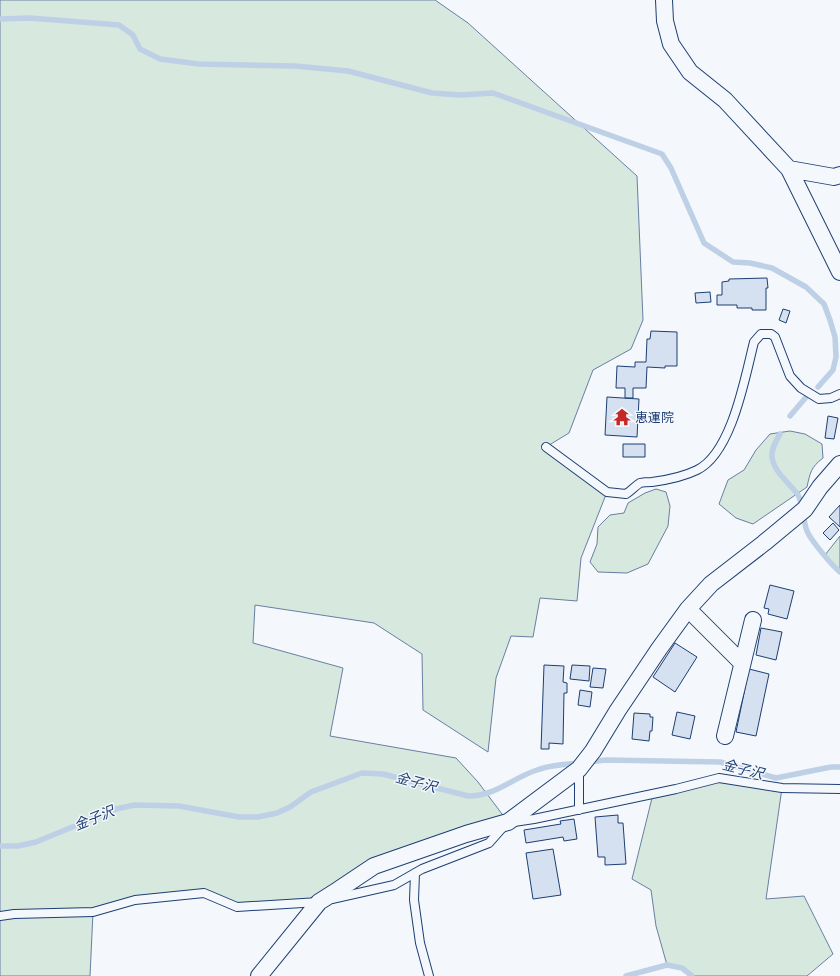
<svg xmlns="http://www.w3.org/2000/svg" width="840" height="976" viewBox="0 0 840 976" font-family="'PT Sans','Noto Sans JP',sans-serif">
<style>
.green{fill:#d7e8df;stroke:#687fa3}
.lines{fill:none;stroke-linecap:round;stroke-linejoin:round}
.stream{stroke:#bed0e5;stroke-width:5.5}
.building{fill:#d5e0f0;stroke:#1d3f73}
.service-casing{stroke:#1d3f73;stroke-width:10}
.minor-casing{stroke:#1d3f73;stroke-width:18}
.service{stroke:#f4f7fb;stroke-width:8}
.minor{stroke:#f4f7fb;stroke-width:16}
.labels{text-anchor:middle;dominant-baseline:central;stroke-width:3;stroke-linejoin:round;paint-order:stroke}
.poi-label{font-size:13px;fill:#1d3f73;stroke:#f4f7fb;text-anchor:start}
.water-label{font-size:14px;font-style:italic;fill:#1d3f73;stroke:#f4f7fb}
</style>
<rect width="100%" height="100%" fill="#f4f7fb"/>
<path class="green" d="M0 0H435L468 23 637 176 643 320 631 349 593 370 569 433 546 447 607 492 581 558 577 601 540 598 533 637 511 636 496 678 488 752 423 710 422 654 374 623 255 605 253 643 343 668 330 736 456 758 478 782 508 822 374 866 319 902 237 907 204 893 135 900 93 912 90 976H0Z
M790 431 805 434 822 444 823 458C811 467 810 473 807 487L753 524 736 518 719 504 728 480 744 470 756 450 770 434Z
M656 489 666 492 670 506 668 526 648 564 627 573 598 572 590 562 597 544 598 527 610 515 624 513 628 503 645 493Z
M840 536V572L825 555Z
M719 778 782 788 766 899 804 896 833 954 807 976H692L682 968 667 965 656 926 651 890 632 879 653 794Z"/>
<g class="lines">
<path class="stream" d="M0 19 30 18 119 25 133 35 140 49 160 59 199 64 295 66 348 71 432 93 461 95 493 93 662 154 671 168 704 243 733 262 750 263 772 268 806 287 824 304 830 320 835 337 836 357 833 370 818 387
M790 416 807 396
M780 434C776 441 771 449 772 457 774 473 790 483 798 495 803 504 803 521 807 531 810 539 833 567 840 572
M588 762 606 760 720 762 776 778 831 767H840
M0 846H18L36 842 116 809 135 805 179 806 239 817H258L277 813 290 807 311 792 362 773 383 774 468 796C496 796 512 778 537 770 551 765 566 764 580 763
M626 976 667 965 682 968 692 976"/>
</g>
<path class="building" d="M767 278 768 288H766V310H752V308H737V305H717V295H722V282L729 281V279Z
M710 292 711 302 696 303 695 293Z
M783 309 790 311 786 323 779 320Z
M651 331 677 332V366H665V368L647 367 646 388H633V398H625V388H616L617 366 635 367V362H646L647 339H650Z
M607 397 639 399 637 437 605 435Z
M828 416 838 418 834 439 825 438Z
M623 444H645V457H623Z
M840 505V527L829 517Z
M833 523 839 530 830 540 823 533Z
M770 585 794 591 787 619 768 614 769 609 764 608Z
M761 628 782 632 776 660 756 655Z
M675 643 697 657 675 692 653 677Z
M544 665 564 666 563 682 567 683V693H564L563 744 549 743V749H541Z
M572 665 590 666 589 681 570 679Z
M593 668 606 669 603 688 590 687Z
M749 669 769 674 756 736 736 732Z
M580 690 592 692 590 707 578 705Z
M677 712 695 716 690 739 672 735Z
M634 713 650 714V717H653L652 731H650L649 741 632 739Z
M618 815V823H623L626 864 605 865V857H598L595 817Z
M574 819 577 839 564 841 563 837 526 843 524 830 561 824 560 821Z
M553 849 561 895 533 899 526 853Z"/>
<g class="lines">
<g class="service-casing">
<path id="service" d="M546 447 607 492 626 494C631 491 635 486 640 483 644 482 649 482 652 482 667 480 683 477 697 470 732 453 745 377 754 342L761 334H771L775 337 790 376 801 388 819 399 831 398 840 394
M579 810V769
M514 822 534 819 676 789 719 778 782 788 840 789
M415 873 414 900 420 943 429 976
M332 899 394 885 422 869 489 843 504 826
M0 916 14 914 93 912 135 900 204 893 237 907 319 902"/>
</g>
<g class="minor-casing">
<path id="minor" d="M664 0 665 21 671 44 690 72 725 100 789 169
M840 175 834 177 789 169 840 272
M688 609 742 663
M725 736 753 620
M259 976 319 902 338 890 374 866 466 834 508 822 579 769 593 751 618 710 659 649 688 609 711 584 764 543 805 509 820 487 840 464"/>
</g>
<use href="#service" class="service"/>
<use href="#minor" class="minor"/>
</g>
<defs>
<g id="temple-bare" transform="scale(1.38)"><path d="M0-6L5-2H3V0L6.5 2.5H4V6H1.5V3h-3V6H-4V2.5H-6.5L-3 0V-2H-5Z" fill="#c62828" stroke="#f4f7fb" stroke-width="2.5" paint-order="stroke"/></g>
</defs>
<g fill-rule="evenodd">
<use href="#temple-bare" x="622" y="417"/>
</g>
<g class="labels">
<g class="poi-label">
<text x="635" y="417">恵運院</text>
</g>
<g class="water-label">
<text transform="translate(743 769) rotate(14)">金子沢</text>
<text transform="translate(416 782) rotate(15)">金子沢</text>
<text transform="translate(94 818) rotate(-22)">金子沢</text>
</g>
</g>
</svg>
